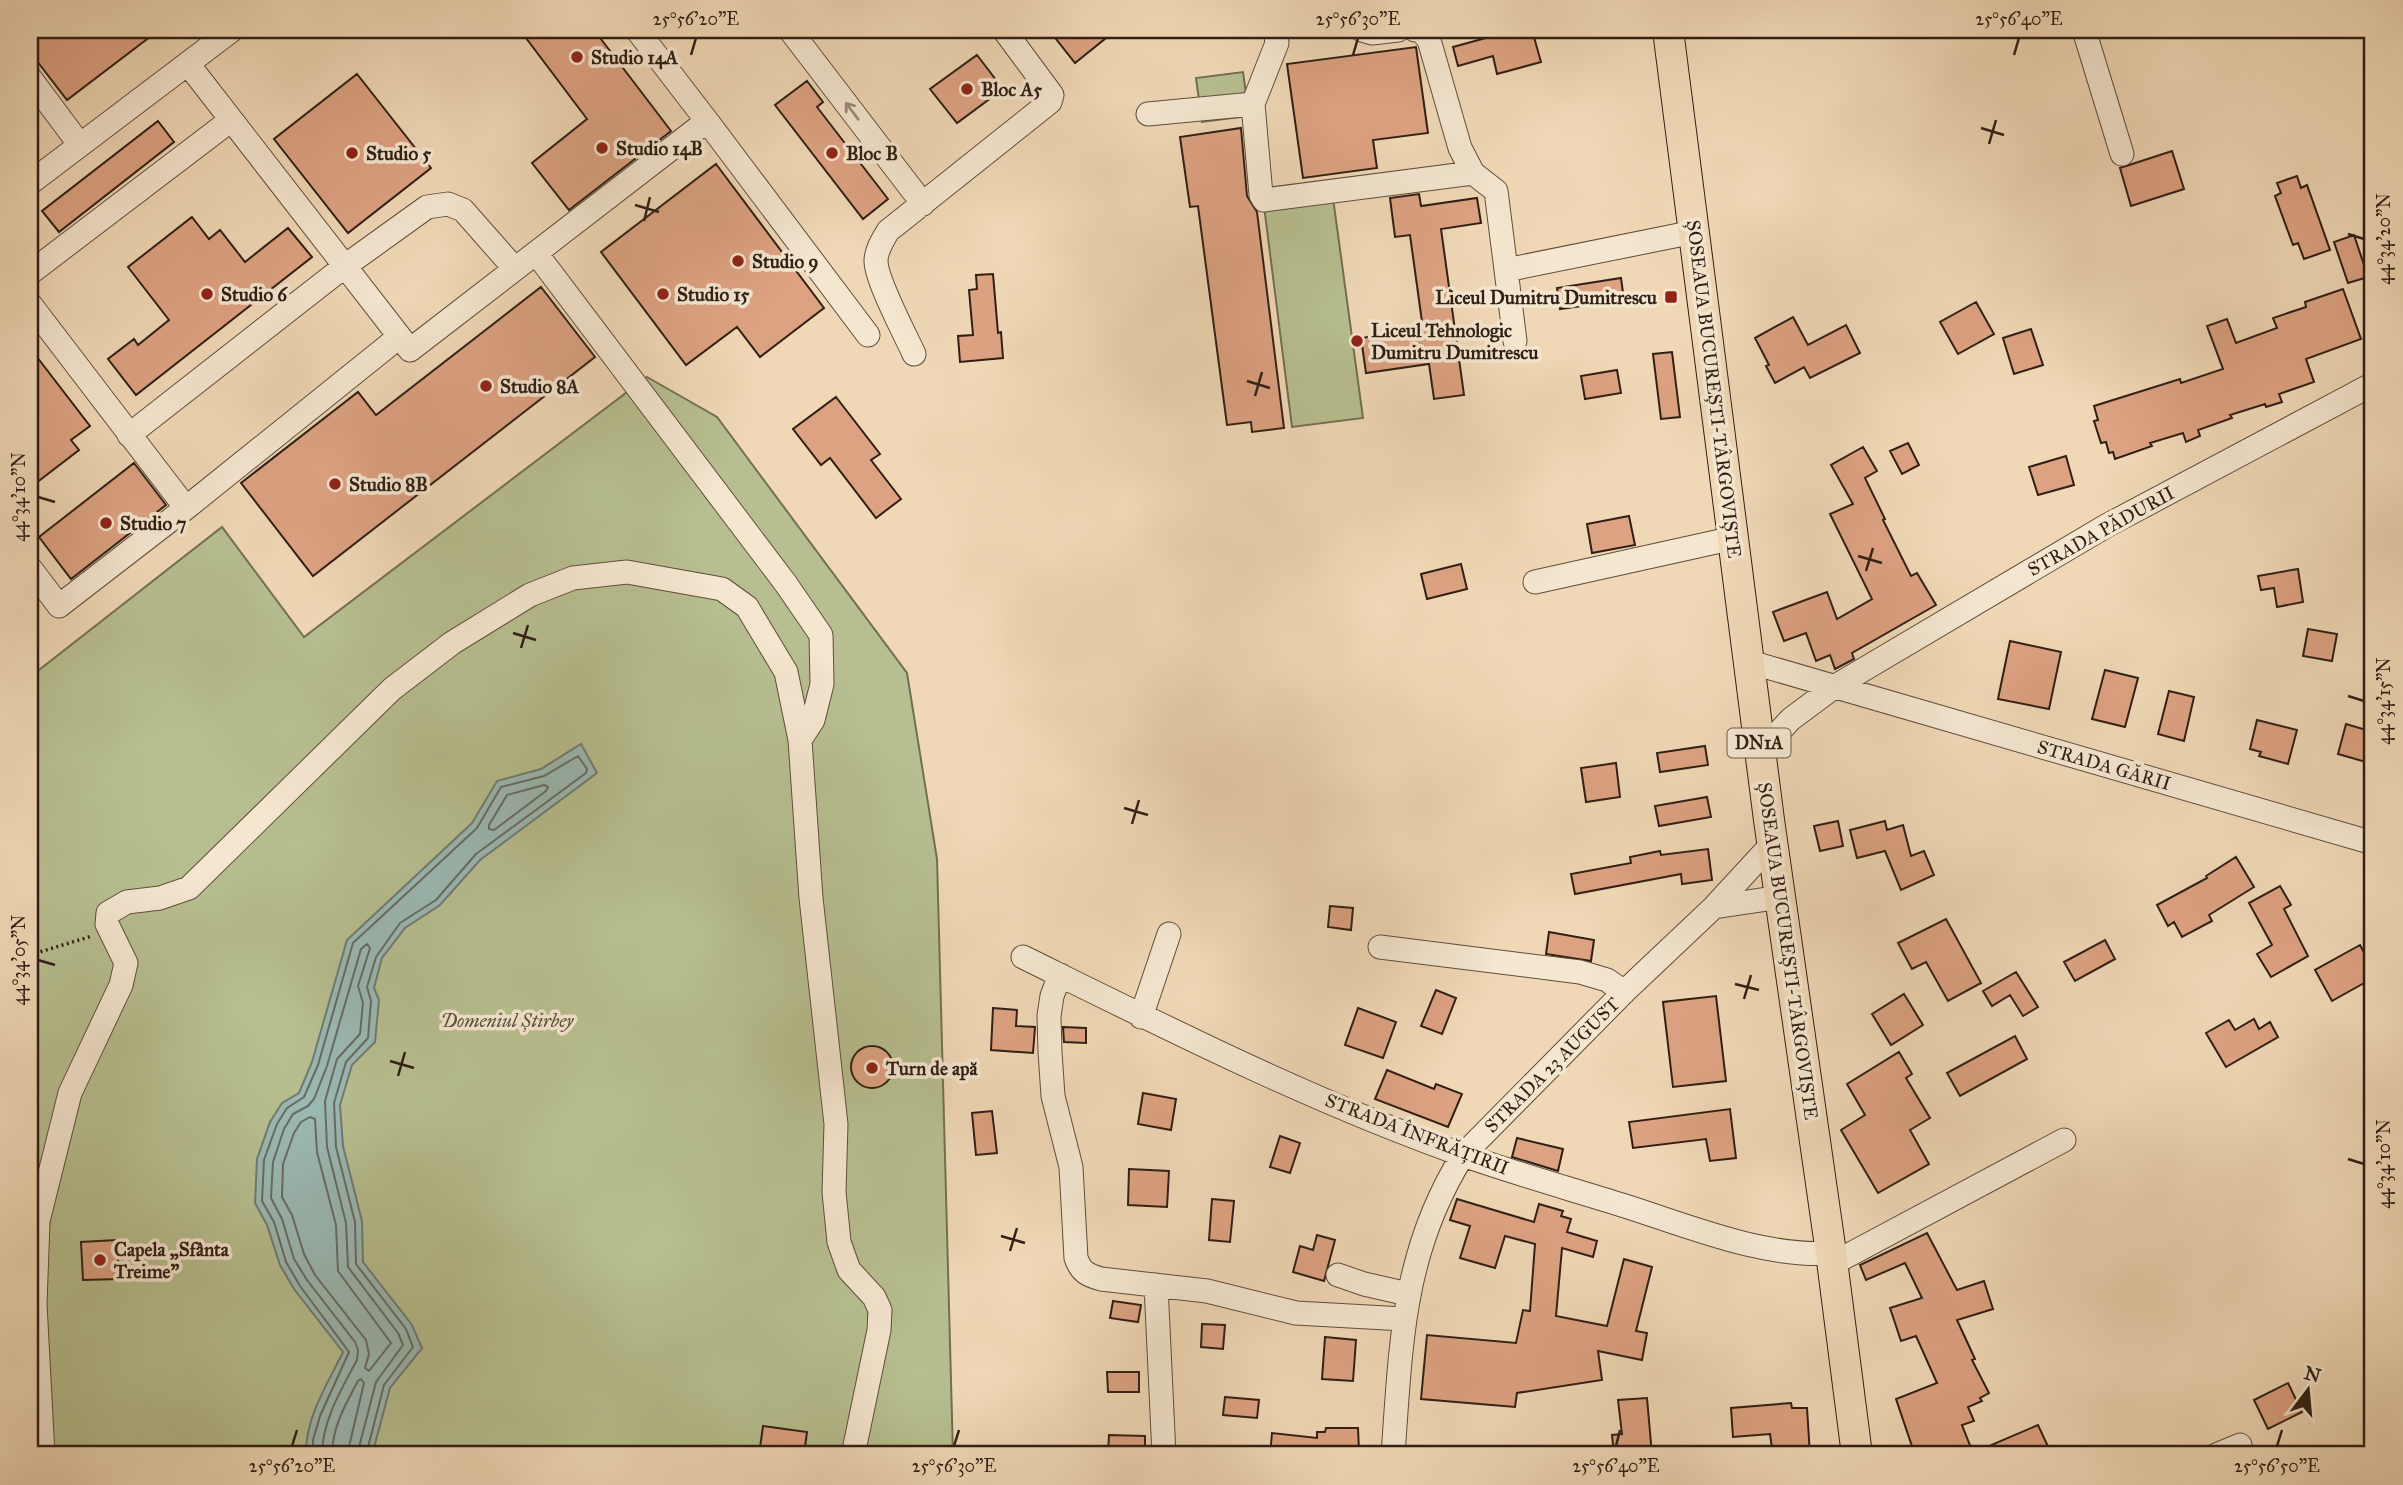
<svg xmlns="http://www.w3.org/2000/svg" width="2403" height="1485" viewBox="0 0 2403 1485" font-family="'IM FELL Great Primer',serif">
<style>
.green{fill:#b7bf90;stroke:#736f52;stroke-width:2}
.water{fill:#9bb9b4;stroke:#707b74;stroke-width:2}
.lines{fill:none;stroke-linecap:round;stroke-linejoin:round}
.shore{stroke:#656c64;stroke-width:2}
.building{fill:#dda282;stroke:#2f1f14;stroke-width:2}
.minor-casing{stroke:#5f4d3c;stroke-width:25}
.major-casing{stroke:#2f1f14;stroke-width:32}
.path{stroke:#2f1f14;stroke-width:3.5;stroke-dasharray:2 3.5;stroke-linecap:butt}
.minor{stroke:#f5e6d0;stroke-width:23}
.major{stroke:#f0d8b6;stroke-width:30}
.oneway{stroke:#9c8c7b}
.ticks{fill:none;stroke:#2f1f14;stroke-width:2.5}
.poi-dot{fill:#8f2418;stroke:#f5e6d0;stroke-width:2.5}
.labels{text-anchor:middle;dominant-baseline:central;stroke-width:7;stroke-linejoin:round;paint-order:stroke}
.shield{fill:#f5e6d0;stroke:#6a5b4c;stroke-width:2}
.shield-label{font-size:18px;font-weight:bold;fill:#2f1f14}
.poi-label{font-size:19px;font-weight:bold;fill:#2f1f14;stroke:#f5e6d0;text-anchor:start}
.street-label{font-size:19px;fill:#2f1f14;stroke:#f5e6d0}
.park-label{font-size:19px;font-style:italic;fill:#584f39;stroke:#f5e6d0}
.neatline{fill:none;stroke:#2f1f14;stroke-width:2.5}
.ticks-label{font-size:18px;text-anchor:middle;fill:#2f1f14}
</style>
<rect width="100%" height="100%" fill="#f0d8b6"/>
<filter id="stains"><feTurbulence type="fractalNoise" baseFrequency=".00286" numOctaves="4"/><feColorMatrix values="0 0 0 0 .2 0 0 0 0 .09 0 0 0 0 .02 0 0 0 .5 -.17"/></filter>
<radialGradient id="worn" r=".72"><stop offset=".6" stop-color="#630" stop-opacity="0"/><stop offset="1" stop-color="#630" stop-opacity=".3"/></radialGradient>
<path class="green" d="M1243 72 1249 116 1202 122 1196 78Z
M1333 198 1363 418 1292 427 1264 206Z
M647 377 717 417 907 673 937 859 953 1455H30V677L222 527 304 637Z"/>
<path class="water" d="M581 744 597 773 480 860 440 905 405 928 382 958 374 988 379 1000 375 1042 352 1065 340 1105 343 1146 362 1221 363 1262 412 1325 422 1348 390 1388 372 1455H306C305 1418 327 1385 343 1352L294 1289 280 1265 267 1225 255 1203 257 1159 270 1122 282 1103 299 1093 312 1062 347 940 472 823 497 781 541 769Z"/>
<g class="lines">
<path class="shore" d="M544 785 548 787 546 791 494 830 489 829V825L507 795Z
M310 1117 315 1119 317 1152 336 1225 338 1271 391 1343 369 1371 365 1368 369 1354 366 1340 315 1275 304 1254 292 1215 282 1197 283 1164 294 1133 301 1122Z
M313 1455V1440L320 1416 349 1352 300 1286 286 1262 274 1222 262 1201 264 1160 277 1124 287 1108 304 1097 318 1065 353 943 477 828 501 787 544 776 578 756 587 769 586 773 476 854 436 900 400 923 376 957 367 987 371 1001 368 1038 346 1062 334 1103 336 1147 355 1222 356 1264 406 1329 413 1347 384 1385 366 1455
M322 1455C322 1421 341 1390 357 1360L358 1350 355 1342 307 1280 294 1259 282 1219 271 1198 273 1162 284 1129 293 1114 308 1106 314 1099 327 1066 361 949 367 944 370 948 358 986 363 1003 360 1034 337 1059 325 1101 327 1147 346 1223 348 1267 398 1333 403 1345 376 1382 357 1455
M332 1455C332 1428 345 1405 358 1381L361 1379 364 1383 347 1455"/>
</g>
<path class="building" d="M39 30H159L67 100 30 52V37Z
M520 30H594L671 131 569 210 532 163 587 119Z
M1049 30H1100L1106 38 1075 63Z
M1515 30H1532L1541 62 1497 74 1493 56 1458 66 1453 47Z
M1416 47 1428 133 1373 140 1377 168 1303 178 1287 64Z
M977 55 1003 89 957 123 930 89Z
M357 74 431 168 348 233 274 139Z
M807 81 823 102 817 107 888 199 863 219 775 105Z
M158 121 174 142 59 232 42 211Z
M1241 128 1247 196 1257 212 1284 428 1252 432 1251 422 1227 425 1198 206 1190 207 1180 137Z
M2172 151 2184 189 2131 206 2120 168Z
M716 164 824 308 760 357 737 327 686 365 601 252Z
M2297 176 2301 188 2307 185 2330 250 2304 259 2298 243 2293 245 2275 196 2281 193 2277 183Z
M1419 194 1421 206 1477 198 1481 223 1441 229 1464 395 1434 399 1429 364 1366 373 1361 338 1423 329 1410 235 1395 237 1390 198Z
M192 217 209 239 220 230 245 262 288 228 312 257 136 395 108 359 134 339 138 345 169 320 128 267Z
M2354 235 2368 277 2348 283 2334 242Z
M993 274 998 333 1001 332 1003 358 960 362 958 336 973 335 969 290 977 289 976 275Z
M1621 278 1624 300 1560 309 1557 288Z
M541 287 595 357 313 576 241 483 358 392 376 415Z
M2343 289 2361 339 2306 359 2314 382 2279 394 2282 402 2266 407 2265 404 2230 415 2232 418 2198 430 2200 436 2186 442 2183 433 2150 443 2152 446 2115 459 2113 452 2109 453 2106 442 2101 443 2094 421 2098 420 2094 406 2180 379 2181 383 2223 369 2207 326 2227 319 2236 343 2277 328 2273 318 2306 307 2305 302Z
M1976 302 1994 334 1958 354 1940 322Z
M1793 317 1808 345 1846 325 1860 353 1810 378 1804 367 1775 383 1766 366 1769 365 1755 338Z
M2031 329 2043 365 2014 374 2003 338Z
M30 348 90 426 71 440 79 450 36 483 30 475Z
M1672 352 1680 417 1661 419 1653 354Z
M1617 370 1621 393 1585 399 1581 376Z
M836 397 880 454 871 460 901 499 876 518 830 458 821 465 793 429Z
M1908 443 1919 465 1902 474 1890 451Z
M1863 447 1877 471 1865 478 1885 519 1883 520 1911 576 1917 573 1936 605 1852 653 1854 659 1835 669 1830 655 1816 661 1806 633 1784 641 1773 612 1827 592 1837 619 1872 599 1830 514 1853 504 1831 465Z
M2066 456 2074 485 2038 495 2029 467Z
M134 463 166 505 71 579 39 537Z
M1629 516 1635 545 1592 553 1587 524Z
M1461 564 1467 589 1427 599 1421 574Z
M2298 569 2303 602 2277 607 2274 588 2261 590 2258 576Z
M2308 629 2337 634 2332 661 2303 656Z
M2010 641 2061 652 2049 709 1998 699Z
M2105 670 2138 678 2125 727 2092 719Z
M2169 691 2194 697 2184 741 2158 734Z
M2257 720 2297 730 2288 764 2259 756 2261 752 2250 749Z
M2346 724 2373 732 2366 762 2338 754Z
M1705 746 1708 765 1660 772 1657 753Z
M1616 763 1620 797 1586 802 1581 768Z
M1707 797 1711 817 1659 826 1655 806Z
M1838 821 1843 846 1820 851 1814 826Z
M1885 821 1887 830 1903 825 1911 856 1924 851 1934 875 1901 890 1885 851 1857 858 1850 830Z
M1708 849 1712 880 1682 884 1681 874 1575 894 1571 874 1631 863 1630 857 1660 851 1661 855Z
M2236 857 2254 887 2209 915 2212 921 2182 937 2174 922 2168 926 2157 905 2207 878 2206 876Z
M2280 886 2291 905 2284 909 2308 956 2271 977 2257 954 2272 945 2249 903Z
M1330 906 1353 908 1351 930 1328 927Z
M1946 919 1981 983 1948 1001 1926 962 1912 969 1898 943Z
M1549 932 1594 940 1591 961 1546 954Z
M2105 940 2115 959 2075 981 2064 962Z
M2360 945 2373 969V978L2332 1001 2315 970Z
M2016 972 2038 1007 2023 1016 2010 995 1992 1006 1983 991Z
M1436 990 1456 998 1442 1034 1421 1026Z
M1904 994 1923 1025 1891 1045 1872 1014Z
M1716 996 1726 1081 1673 1087 1663 1002Z
M993 1008 1017 1010 1016 1026 1035 1027 1033 1053 991 1050Z
M1358 1008 1396 1022 1383 1058 1345 1045Z
M2254 1019 2259 1029 2270 1022 2278 1037 2226 1067 2206 1033 2229 1020 2235 1030Z
M1063 1027 1086 1028V1043L1064 1042Z
M2015 1036 2027 1059 1960 1096 1947 1073Z
M851 1067a21 21 0 1 1 42 0a21 21 0 1 1-42 0Z
M1899 1052 1912 1074 1906 1078 1930 1118 1910 1130 1929 1164 1878 1193 1841 1130 1865 1115 1847 1084Z
M1387 1070 1434 1089 1436 1084 1462 1094 1448 1127 1375 1099Z
M1143 1093 1176 1099 1171 1130 1138 1124Z
M1730 1109 1736 1158 1710 1161 1706 1139 1633 1148 1629 1122Z
M992 1111 997 1153 976 1155 972 1113Z
M1280 1136 1300 1143 1290 1173 1270 1167Z
M1517 1138 1563 1149 1558 1171 1512 1157Z
M1129 1169 1169 1171 1167 1207 1128 1205Z
M1212 1199 1234 1201 1230 1242 1209 1240Z
M1457 1199 1534 1222 1539 1204 1563 1211 1561 1216 1571 1219 1567 1232 1597 1241 1593 1257 1562 1248 1556 1316 1607 1326 1624 1259 1652 1267 1636 1331 1647 1333 1642 1360 1598 1351 1602 1380 1517 1393 1515 1407 1421 1399 1427 1335 1516 1343 1523 1310 1530 1311 1535 1244 1505 1236 1495 1268 1460 1258 1470 1226 1450 1220Z
M1927 1233 1957 1290 1984 1281 1993 1309 1957 1320 1975 1359 1972 1360 1989 1393 1980 1398 1982 1401 1968 1407 1974 1421 1962 1425 1973 1453 2038 1425 2052 1455H1915L1896 1399 1937 1383 1916 1336 1901 1341 1890 1308 1922 1298 1905 1263 1866 1280 1860 1265Z
M1317 1235 1335 1240 1324 1281 1293 1272 1300 1246 1313 1250Z
M117 1240 119 1279 83 1280 81 1242Z
M1113 1301 1141 1305 1138 1322 1110 1318Z
M1202 1324 1225 1325 1223 1349 1201 1347Z
M1325 1337 1356 1340 1353 1381 1322 1379Z
M1107 1372H1139V1392H1108Z
M2288 1383 2302 1412 2268 1429 2254 1400Z
M1225 1397 1259 1400 1257 1418 1223 1415Z
M1647 1398 1652 1455H1614L1612 1435 1622 1434 1618 1400Z
M1791 1403 1792 1408H1807L1810 1455H1773L1770 1434 1733 1437 1731 1408Z
M763 1426 807 1432 804 1455H759Z
M1326 1428H1358L1359 1451 1270 1455 1272 1433 1317 1438V1432H1325Z
M1109 1435 1145 1436V1454L1108 1453Z"/>
<g class="lines">
<g class="minor-casing">
<path id="minor" d="M790 30 923 204
M1275 30 1277 43 1253 104 1261 195 1264 200 1473 173
M1362 30 1372 33 1398 30
M1415 30 1421 31 1429 40 1460 148 1473 173 1496 191 1515 341
M2084 30 2122 154
M188 64 410 350 707 121 637 30
M30 78 80 145
M1148 114 1253 104
M707 121 868 335
M30 183 232 30
M536 253 786 584 821 635 822 684 813 720 800 740
M1506 270 1694 232
M30 273 231 120
M30 304 186 508
M914 354C905 334 876 280 876 261 876 250 883 240 888 231L1050 102 1052 95 1004 30
M129 435 345 266 427 207 448 204 463 210 515 269
M30 568 59 606 186 508 399 337
M1535 582 1734 538
M1750 662 2373 843
M1760 752 1791 719 1834 687 2106 526 2373 384
M1714 907 1780 897
M1380 947 1580 972 1607 980 1624 992
M1023 957C1167 1028 1311 1101 1463 1155 1517 1174 1571 1189 1625 1206 1688 1226 1765 1258 1831 1253
M1060 975 1052 996 1049 1016 1050 1052 1053 1096 1071 1167 1076 1258C1081 1272 1087 1275 1101 1279L1207 1291 1296 1313 1404 1319
M1141 1017 1169 934
M1832 1264 2064 1140
M1338 1275 1364 1284 1408 1294
M1156 1285 1164 1455
M43 1455 35 1304 38 1221 70 1093 121 985 126 963 107 924 108 913 127 902 160 898 189 888 392 689 452 643 530 595 573 578 627 572 722 589 747 607 786 672 800 740 811 898 836 1124 834 1192 839 1242 849 1270 874 1297 880 1310 879 1330 853 1455
M1393 1455C1401 1345 1402 1252 1463 1155L1624 992 1714 907 1773 843
M2216 1455 2240 1445"/>
</g>
<g class="major-casing">
<path id="major" d="M1668 30 1769 820 1831 1253 1857 1455"/>
</g>
<path class="path" d="M30 955 92 936"/>
<use href="#minor" class="minor"/>
<use href="#major" class="major"/>
</g>
<defs><path id="oneway-shaft" d="M-6 0H5M1.5-3L5.5 0L1.5 3" fill="none" stroke-width="1.6" stroke-linecap="round" stroke-linejoin="round" transform="scale(1.75)"/></defs>
<use class="oneway" href="#oneway-shaft" transform="translate(852 111) rotate(-127)"/>
<path class="ticks" d="M691 55 696 38M1353 55 1358 38M2014 55 2019 38M1981 128 2004 135M1989 144 1996 120M635 205 659 212M644 221 650 197M2348 234 2364 239M1247 381 1270 388M1255 396 1262 372M38 497 55 502M1858 556 1882 563M1866 571 1873 548M513 633 536 640M521 648 528 625M2348 696 2364 701M1124 808 1148 815M1132 824 1139 800M38 960 55 965M1735 984 1759 990M1744 999 1751 975M390 1061 414 1068M398 1076 405 1052M2348 1159 2364 1164M1001 1236 1025 1243M1010 1251 1017 1228M292 1446 297 1430M954 1446 959 1430M1616 1446 1620 1430M2277 1446 2282 1430"/>
<g class="poi-dot">
<circle cx="577" cy="57" r="7"/>
<circle cx="967" cy="89" r="7"/>
<circle cx="602" cy="148" r="7"/>
<circle cx="352" cy="153" r="7"/>
<circle cx="832" cy="153" r="7"/>
<circle cx="738" cy="261" r="7"/>
<circle cx="207" cy="294" r="7"/>
<circle cx="663" cy="294" r="7"/>
<rect x="1664" y="290" width="14" height="14" rx="3.5"/>
<circle cx="1357" cy="341" r="7"/>
<circle cx="486" cy="386" r="7"/>
<circle cx="335" cy="484" r="7"/>
<circle cx="106" cy="523" r="7"/>
<circle cx="872" cy="1068" r="7"/>
<circle cx="100" cy="1260" r="7"/>
</g>
<g class="labels">
<rect class="shield" x="1727.5" y="728.5" width="63" height="29" rx="5"/>
<g class="shield-label">
<text x="1759" y="743">DN1A</text>
</g>
<g class="poi-label">
<text x="591" y="57">Studio 14A</text>
<text x="981" y="89">Bloc A5</text>
<text x="616" y="148">Studio 14B</text>
<text x="366" y="153">Studio 5</text>
<text x="846" y="153">Bloc B</text>
<text x="752" y="261">Studio 9</text>
<text x="221" y="294">Studio 6</text>
<text x="677" y="294">Studio 15</text>
<text x="1657" y="297" text-anchor="end">Liceul Dumitru Dumitrescu</text>
<text x="1371" y="330">Liceul Tehnologic<tspan x="1371" dy="22">Dumitru Dumitrescu</tspan></text>
<text x="500" y="386">Studio 8A</text>
<text x="349" y="484">Studio 8B</text>
<text x="120" y="523">Studio 7</text>
<text x="886" y="1068">Turn de apă</text>
<text x="114" y="1249">Capela „Sfânta<tspan x="114" dy="22">Treime"</tspan></text>
</g>
<g class="street-label">
<text transform="translate(1714 389) rotate(83)">ȘOSEAUA BUCUREȘTI-TÂRGOVIȘTE</text>
<text transform="translate(2101 531) rotate(-29)">STRADA PĂDURII</text>
<text transform="translate(2104 765) rotate(16)">STRADA GĂRII</text>
<text transform="translate(1788 951) rotate(82)">ȘOSEAUA BUCUREȘTI-TÂRGOVIȘTE</text>
<text transform="translate(1552 1065) rotate(-45)">STRADA 23 AUGUST</text>
<text transform="translate(1417 1134) rotate(21)">STRADA ÎNFRĂȚIRII</text>
</g>
<g class="park-label">
<text x="507" y="1020">Domeniul Știrbey</text>
</g>
</g>
<rect width="2403" height="1485" fill="none" stroke="#f0d8b6" stroke-width="77"/>
<g transform="translate(2308 1390) rotate(16)" stroke="#f5e6d0" stroke-width="5" paint-order="stroke">
<path d="M0-5L12 26L0 18L-12 26Z" fill="#2f1f14"/>
<text y="-10" font-size="19" font-weight="bold" text-anchor="middle" fill="#2f1f14">N</text>
</g>
<rect x="38" y="38" width="2326" height="1408" class="neatline"/>
<g class="ticks-label">
<text x="696" y="25">25°56'20"E</text>
<text x="1358" y="25">25°56'30"E</text>
<text x="2019" y="25">25°56'40"E</text>
<text transform="translate(2384 239) rotate(-90)" y="6">44°34'20"N</text>
<text transform="translate(19 497) rotate(-90)" y="6">44°34'10"N</text>
<text transform="translate(2384 701) rotate(-90)" y="6">44°34'15"N</text>
<text transform="translate(19 960) rotate(-90)" y="6">44°34'05"N</text>
<text transform="translate(2384 1164) rotate(-90)" y="6">44°34'10"N</text>
<text x="292" y="1472">25°56'20"E</text>
<text x="954" y="1472">25°56'30"E</text>
<text x="1616" y="1472">25°56'40"E</text>
<text x="2277" y="1472">25°56'50"E</text>
</g>
<rect width="100%" height="100%" filter="url(#stains)"/>
<rect width="100%" height="100%" fill="url(#worn)"/>
</svg>
